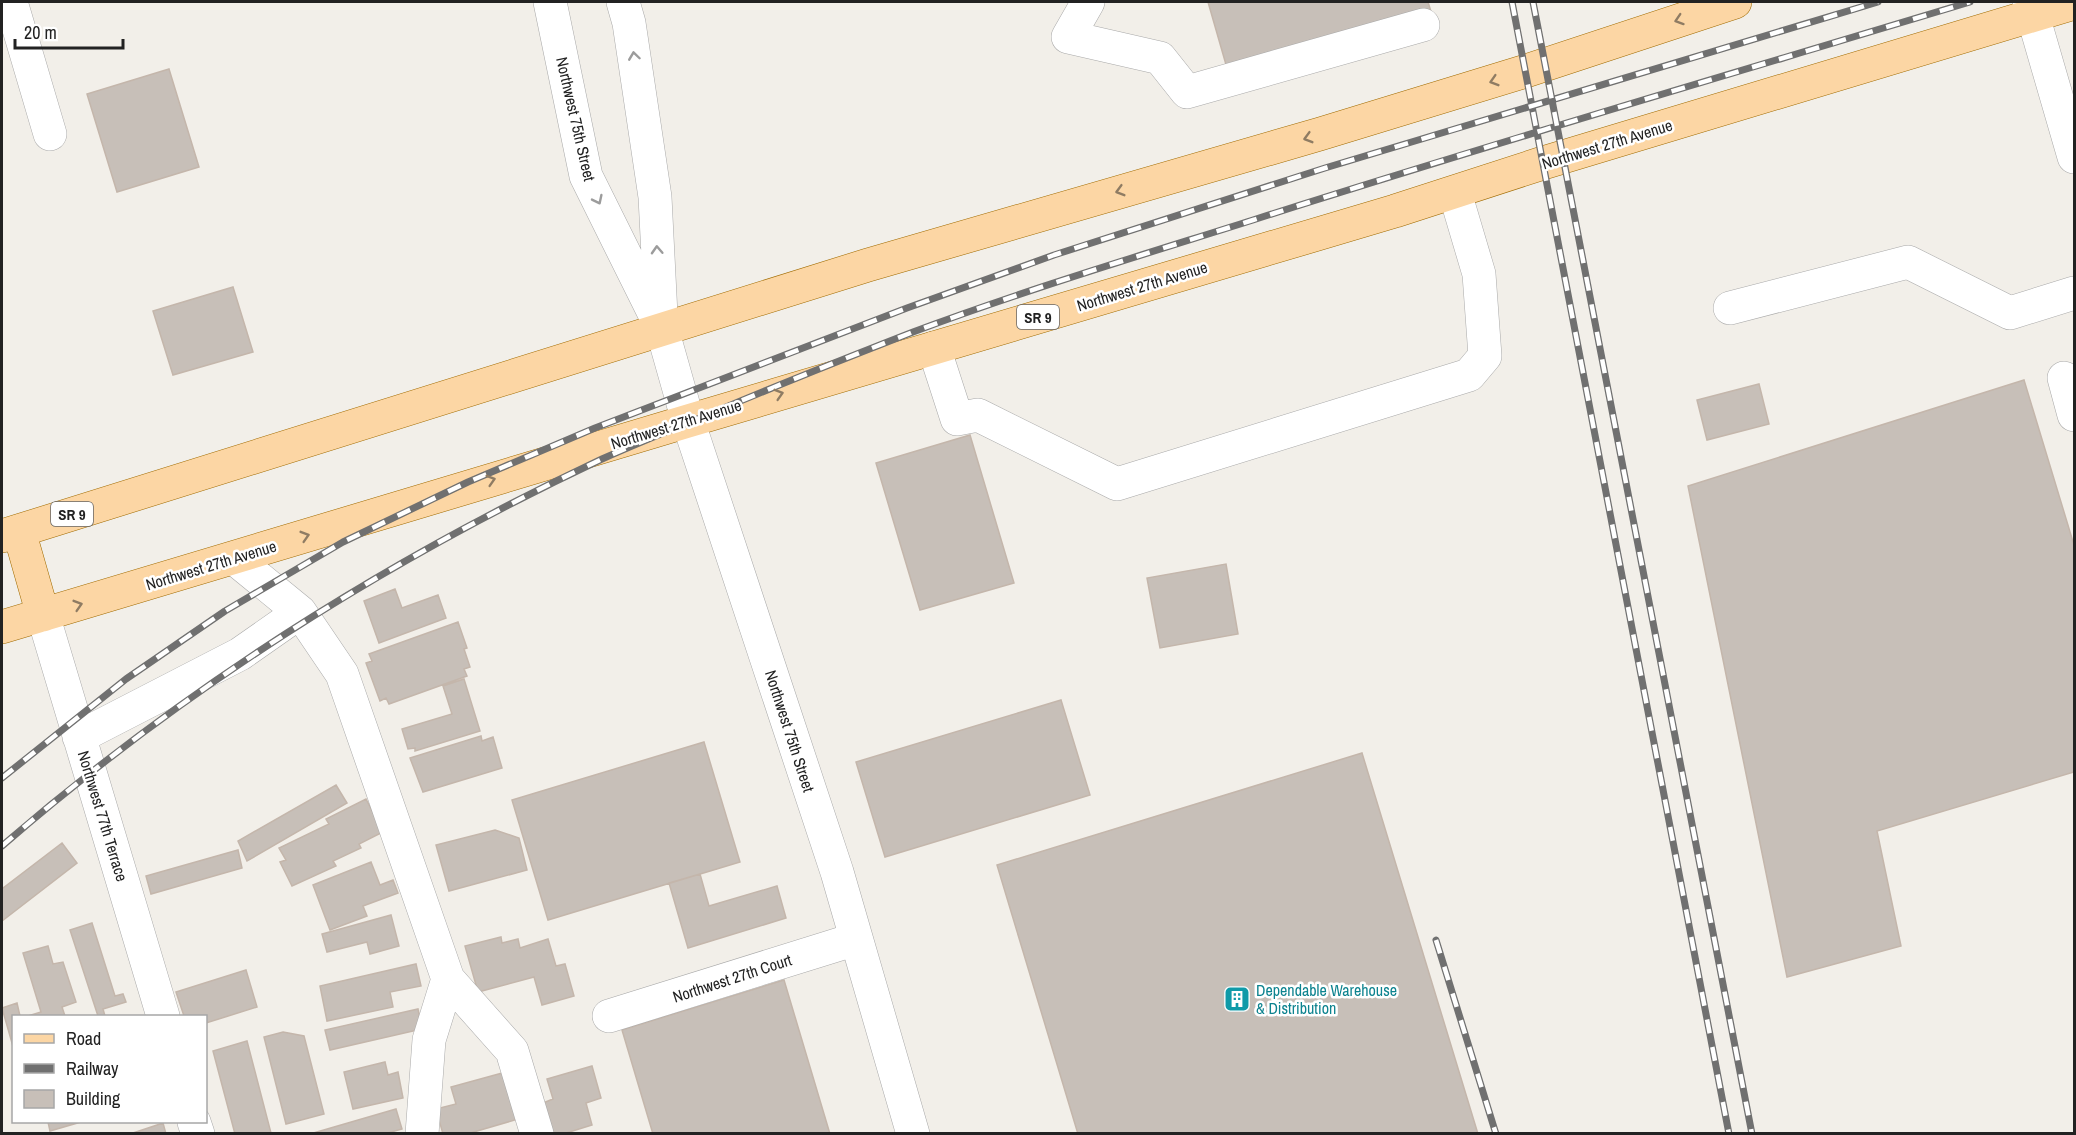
<svg xmlns="http://www.w3.org/2000/svg" width="2076" height="1135" viewBox="0 0 2076 1135" font-family="'Archivo Narrow',sans-serif">
<style>
.building{fill:#c7bfb8;stroke:#c4b6ab;stroke-width:1.5}
.lines{fill:none;stroke-linecap:round;stroke-linejoin:round}
.minor-casing{stroke:#a9a9a9;stroke-width:34}
.major-casing{stroke:#a06b00;stroke-width:34}
.minor{stroke:#fff;stroke-width:33}
.major{stroke:#fcd6a4;stroke-width:33}
.rail-casing{stroke:#707070;stroke-width:7}
.rail{stroke:#fff;stroke-width:4.5;stroke-dasharray:14;stroke-linecap:butt}
.oneway{stroke:#8f7c63}
.oneway2{stroke:#9c9c9c}
.labels{text-anchor:middle;dominant-baseline:central;stroke-width:5;stroke-linejoin:round;paint-order:stroke}
.shield{fill:#fff;stroke:#646464;stroke-width:1.5}
.shield-label{font-size:15px;font-weight:bold;fill:#222}
.street-label{font-size:16px;fill:#222;stroke:#fff}
.culture-label{font-size:16px;fill:#0d838f;stroke:#fff;text-anchor:start}
</style>
<rect width="100%" height="100%" fill="#f2efe9"/>
<path class="building" d="M1208 2H1428L1433 18 1229 75Z
M169 69 199 167 117 192 87 94Z
M233 287 253 352 173 375 153 311Z
M2024 380 2074 545V772L1877 831 1901 946 1787 977 1688 486Z
M1759 384 1769 424 1707 440 1697 400Z
M970 435 1014 583 920 610 876 463Z
M1226 564 1238 634 1160 648 1147 578Z
M395 589 402 608 438 595 446 618 379 643 364 601Z
M458 622 467 648 464 649 470 667 464 669 467 676 389 704 386 698 380 701 366 663 372 661 369 654Z
M464 679 480 731 415 751V748L408 749 402 729 452 714 443 686Z
M1061 700 1090 795 885 857 856 762Z
M481 736 482 741 493 737 502 768 423 792 410 758Z
M704 742 740 862 548 920 512 800Z
M1362 753 1478 1134H1078L997 865Z
M336 785 347 803 247 861 238 841Z
M366 799 383 832 359 844 361 848 333 861 336 866 292 886 280 862 286 860 279 848 329 824 326 819Z
M495 830 519 838 527 870 449 891 436 845Z
M62 843 77 863 2 921V886L3 888Z
M238 850 242 868 151 894 146 876Z
M371 862 380 885 393 880 398 893 363 906 367 916 330 930 313 885Z
M700 874 709 906 777 886 786 918 688 948 669 883Z
M391 915 399 946 370 954 367 942 327 952 322 934Z
M92 923 115 996 123 994 126 1002 103 1009 105 1016H98L70 930Z
M501 937 502 943 518 939 520 948 548 939 556 966 565 964 574 996 542 1005 534 977 478 992 465 946Z
M48 946 53 964 63 962 76 1002 62 1007 65 1016H28L41 1012 23 953Z
M416 964 421 986 390 992 393 1007 327 1021 320 986Z
M246 970 257 1007 206 1023V1016H184L176 992Z
M784 980 830 1134H653L622 1030Z
M17 1003 20 1016H14V1050L2 1008Z
M418 1009 422 1029 330 1050 325 1030Z
M283 1032 304 1036 324 1114 286 1124 264 1037Z
M247 1041 271 1133 269 1134H235L213 1051Z
M385 1062 388 1075 398 1072 403 1098 353 1109 344 1072Z
M592 1066 601 1098 586 1103 592 1125 563 1134H552L543 1103 553 1099 547 1079Z
M506 1072 518 1119 467 1134H443L436 1109 456 1104 451 1087Z
M396 1109 402 1129 384 1134H310Z
M48 1122H81L50 1131Z
M163 1123 166 1134H130Z"/>
<g class="lines">
<g class="minor-casing">
<path id="minor" d="M11 2 50 134
M550 2 586 176 662 329 688 421 837 872 913 1134
M623 2 629 23 655 197 661 315
M1088 2 1068 37 1160 58 1187 92 1423 25
M2029 2 2074 157
M1730 308 1908 262 2010 313 2074 293
M934 348 957 419 978 415 1117 484 1469 375 1485 356 1479 274 1455 193
M2064 378 2074 415
M234 558 300 612 342 674 448 979 512 1051 537 1134
M43 615 163 1016
M79 737 240 654 300 612
M609 1016 856 939
M194 1122 198 1134
M422 1134 429 1040 448 979"/>
</g>
<g class="major-casing">
<path id="major" d="M19 531 43 615
M2 536 868 265 1320 134 1526 71 1735 2
M2 627 688 421 1395 211 1543 163 2074 3"/>
</g>
<use href="#minor" class="minor"/>
<use href="#major" class="major"/>
<g class="rail-casing">
<path id="rail" d="M1512 2 1729 1134
M1533 2 1752 1134
M2 778 126 679 225 611 343 542 468 482 595 428 907 308 1054 255 1325 168 1878 2
M2 846C182 690 385 561 602 459 638 443 675 428 712 413 778 385 846 358 913 332 1025 290 1139 256 1253 220 1491 144 1731 74 1970 2
M1436 940 1496 1134"/>
</g>
<use href="#rail" class="rail"/>
</g>
<defs><path id="oneway-chevron" d="M-2-3.5L2.5 0L-2 3.5" fill="none" stroke-width="1.6" stroke-linecap="round" stroke-linejoin="round" transform="scale(1.5)"/></defs>
<g class="oneway">
<use href="#oneway-chevron" transform="translate(1679 20) rotate(162)"/>
<use href="#oneway-chevron" transform="translate(1494 81) rotate(163)"/>
<use href="#oneway-chevron" transform="translate(1308 138) rotate(164)"/>
<use href="#oneway-chevron" transform="translate(1120 191) rotate(164)"/>
<use href="#oneway-chevron" transform="translate(779 394) rotate(-17)"/>
<use href="#oneway-chevron" transform="translate(491 480) rotate(-17)"/>
<use href="#oneway-chevron" transform="translate(305 536) rotate(-17)"/>
<use href="#oneway-chevron" transform="translate(78 605) rotate(-17)"/>
</g>
<g class="oneway2">
<use href="#oneway-chevron" transform="translate(634 56) rotate(-98)"/>
<use href="#oneway-chevron" transform="translate(598 200) rotate(64)"/>
<use href="#oneway-chevron" transform="translate(657 250) rotate(-93)"/>
</g>
<defs>
<g id="building-square" transform="scale(1.35)"><rect x="-9" y="-9" width="18" height="18" rx="4" fill="#0f9aa8" stroke="#fff"/><path d="M-4-6H4V6H1V3H-1V6H-4ZM-2.5-4.3h1.7v1.8h-1.7ZM.8-4.3h1.7v1.8H.8ZM-2.5-1h1.7V.8h-1.7ZM.8-1h1.7V.8H.8Z" fill="#fff"/></g>
</defs>
<g fill-rule="evenodd">
<use href="#building-square" x="1237" y="999"/>
</g>
<g class="labels">
<g class="shield">
<rect x="1017" y="305" width="42" height="24" rx="4.5"/>
<rect x="51" y="502" width="42" height="24" rx="4.5"/>
</g>
<g class="shield-label">
<text x="1038" y="317">SR 9</text>
<text x="72" y="514">SR 9</text>
</g>
<g class="street-label">
<text transform="translate(576 119) rotate(77)">Northwest 75th Street</text>
<text transform="translate(1607 144) rotate(-17)">Northwest 27th Avenue</text>
<text transform="translate(1142 286) rotate(-17)">Northwest 27th Avenue</text>
<text transform="translate(676 424) rotate(-17)">Northwest 27th Avenue</text>
<text transform="translate(211 565) rotate(-17)">Northwest 27th Avenue</text>
<text transform="translate(790 731) rotate(72)">Northwest 75th Street</text>
<text transform="translate(103 816) rotate(73)">Northwest 77th Terrace</text>
<text transform="translate(732 978) rotate(-18)">Northwest 27th Court</text>
</g>
<g class="culture-label">
<text x="1256" y="990">Dependable Warehouse<tspan x="1256" dy="18">&amp; Distribution</tspan></text>
</g>
</g>
<rect width="2076" height="1135" fill="none" stroke="#222222" stroke-width="6"/>
<rect x="12" y="1015" width="195" height="108" fill="#ffffff" stroke="#a7a7a7" stroke-width="1.5"/>
<rect x="24" y="1034" width="30" height="9" fill="#fcd6a4" stroke="#a7a7a7" stroke-width="1.5"/>
<text x="66" y="1045" font-size="18" fill="#222222">Road</text>
<rect x="24" y="1064" width="30" height="9" fill="#707070" stroke="#a7a7a7" stroke-width="1.5"/>
<text x="66" y="1075" font-size="18" fill="#222222">Railway</text>
<rect x="24" y="1090" width="30" height="18" fill="#c7bfb8" stroke="#a7a7a7" stroke-width="1.5"/>
<text x="66" y="1105" font-size="18" fill="#222222">Building</text>
<path d="M15 39v9h108v-9" fill="none" stroke="#222222" stroke-width="3"/>
<text x="24" y="39" font-size="18" fill="#222222" stroke="#ffffff" stroke-width="4.5" paint-order="stroke">20 m</text>
</svg>
